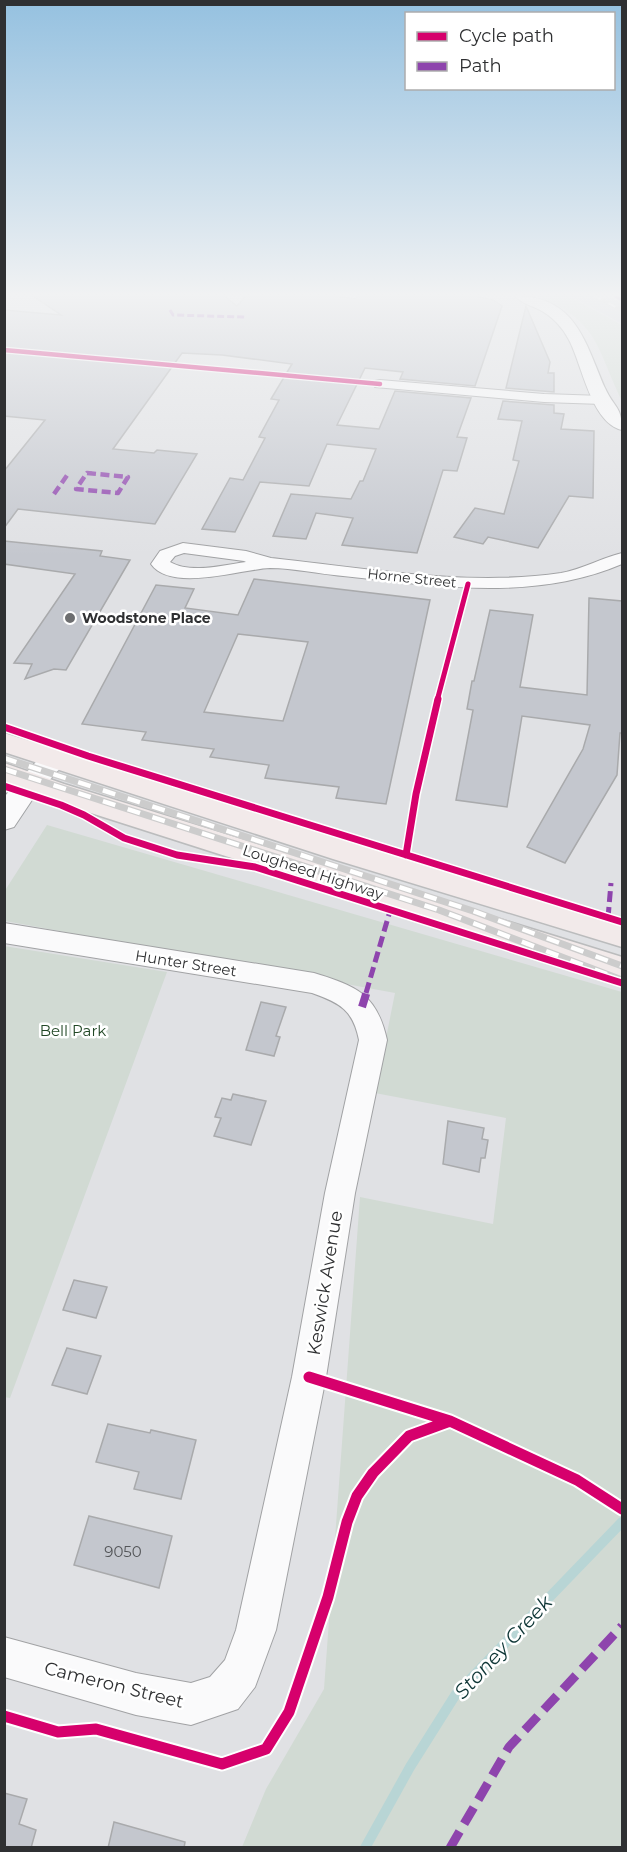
<svg xmlns="http://www.w3.org/2000/svg" width="627" height="1852" viewBox="0 0 627 1852" font-family="Montserrat,sans-serif">
<style>
.built{fill:#d1d4dc}
.green{fill:#d1dad3}
.lines{fill:none;stroke-linecap:round;stroke-linejoin:round}
.stream{stroke:#b8d5d5;stroke-width:10}
.building{fill:#c4c7ce;stroke:#a9aaac;stroke-width:1.5;fill-rule:evenodd}
.minor-casing{stroke:#a1a2a4;stroke-width:2}
.tertiary-casing{stroke:#a1a2a4;stroke-width:2}
.primary-casing{stroke:#bbbcbd;stroke-width:3}
.minor{fill:#fafafb;fill-rule:evenodd}
.tertiary{fill:#fafafb;fill-rule:evenodd}
.primary{fill:#f2eaea;fill-rule:evenodd}
.rail-far1-casing{stroke:#ccc;stroke-width:4}
.rail-casing{stroke:#ccc;stroke-width:7}
.rail-far1{stroke:#fff;stroke-width:2;stroke-dasharray:8;stroke-linecap:butt}
.rail{stroke:#fff;stroke-width:4.5;stroke-dasharray:13;stroke-linecap:butt}
.quiet-far4{stroke:#8e44ad;stroke-width:3;stroke-dasharray:7 3;stroke-linecap:butt}
.quiet-far3{stroke:#8e44ad;stroke-width:4.5;stroke-dasharray:9 4.5;stroke-linecap:butt}
.quiet-far2{stroke:#8e44ad;stroke-width:5;stroke-dasharray:11 5;stroke-linecap:butt}
.quiet-far1{stroke:#8e44ad;stroke-width:8;stroke-dasharray:14 8;stroke-linecap:butt}
.quiet{stroke:#8e44ad;stroke-width:9;stroke-dasharray:19 9;stroke-linecap:butt}
.cycleway-far3-casing{stroke:#fff;stroke-width:7}
.cycleway-far2-casing{stroke:#fff;stroke-width:8}
.cycleway-far1-casing{stroke:#fff;stroke-width:10}
.cycleway-casing{stroke:#fff;stroke-width:15}
.cycleway-far3{stroke:#d6006c;stroke-width:4.5}
.cycleway-far2{stroke:#d6006c;stroke-width:5}
.cycleway-far1{stroke:#d6006c;stroke-width:7}
.cycleway{stroke:#d6006c;stroke-width:11}
.poi-dot{fill:#6d6e70;stroke:#fff;stroke-width:2}
.labels{text-anchor:middle;dominant-baseline:central;stroke-width:5;stroke-linejoin:round;paint-order:stroke}
.far-street-label{font-size:14px;fill:#2f3032;stroke:#fff}
.far-poi-label{font-size:14px;font-weight:bold;fill:#2f3032;stroke:#fff;text-anchor:start}
.street-label{font-size:15px;fill:#2f3032;stroke:#fff}
.park-label{font-size:15px;fill:#214725;stroke:#fff}
.near-number-label{font-size:15px;fill:#545659}
.near-street-label{font-size:18px;fill:#2f3032;stroke:#fff}
.near-water-label{font-size:20px;font-style:italic;fill:#0e3636;stroke:#fff}
</style>
<rect width="100%" height="100%" fill="#e0e1e4"/>
<path class="built" d="M571 296 610 297 622 304V324Z"/>
<path class="green" d="M538 296H568L622 325V401C596 347 599 322 538 296Z
M47 825 622 992V1847H242L266 1789 324 1689 360 1197 493 1224 506 1118 375 1093 395 993 5 921 4 892Z
M4 946 167 972 10 1398 4 1397Z"/>
<g class="lines">
<path class="stream" d="M365 1848 410 1767 456 1694 622 1522"/>
</g>
<path class="building" d="M33 296H224L237 306 246 296H332L357 299V296H475L493 300 502 306 475 386 400 379 403 372 365 368 337 425 379 429 395 391 471 398 457 437 467 438 457 471 443 470 417 553 342 545 353 518 316 513 306 539 273 536 291 494 351 499 360 481H363L376 449 327 444 309 486 260 482 235 532 202 529 230 478 243 480 265 438 259 437 279 400 271 399 292 364 222 355 182 353 113 449 154 453 157 450 197 454 155 524 18 509 4 528V471L45 420 4 416V310L61 315Z
M526 306 550 362 548 373H554V392L506 388Z
M503 401 554 405V413L564 414 561 429 594 431 593 498 569 496 538 548 488 537 483 544 454 537 475 508 504 514 519 461 513 460 522 421 498 419Z
M4 541 102 551 100 556 130 560 66 670 54 669 25 679 32 664 14 663 75 574 4 564Z
M254 579 430 600 386 804 336 798 339 787 265 778 269 765 210 757 214 749 142 740 146 732 82 724 156 585 194 589 185 608 238 615ZM238 634 308 642 283 721 204 712Z
M589 598 622 601V733H620L617 775 565 863 527 847 583 749 590 725 522 716 507 807 456 800 473 710 467 709 472 681H474L490 610 533 615 520 687 587 695Z
M261 1002 286 1007 276 1036 280 1037 274 1056 246 1050Z
M233 1094 266 1101 251 1145 214 1136 221 1118 215 1117 222 1098 231 1100Z
M448 1121 484 1128 482 1139 488 1140 485 1158H481L479 1172 443 1164Z
M74 1280 107 1287 96 1318 63 1310Z
M67 1348 101 1356 87 1394 52 1385Z
M108 1424 150 1433 151 1430 196 1440 181 1499 134 1489 139 1472 96 1462Z
M89 1516 172 1536 159 1588 74 1565Z
M4 1793 27 1799 19 1824 36 1830 31 1848H4Z
M114 1822 185 1842 184 1848H108Z"/>
<g class="lines">
<g class="minor-casing">
<path id="minor" d="M380 380 544 394 602 396 609 400 602 404 544 402 375 387 373 384 375 381Z
M183 543 246 551 271 558C366 568 466 587 561 573 583 569 601 558 622 553V564C533 602 437 586 343 576 319 574 293 568 270 568 242 569 171 593 151 564L160 551ZM184 553 244 561 246 562C223 565 191 574 170 562L175 556Z
M4 923 314 973C356 986 377 994 387 1040L355 1193 326 1377 276 1630 255 1687 238 1709 191 1725 136 1715 4 1677V1637L136 1673 191 1683 210 1677 225 1660 236 1630 292 1377 325 1193 359 1040C353 1010 340 1003 312 993L4 943Z"/>
</g>
<g class="tertiary-casing">
<path id="tertiary" d="M515 296C576 296 585 342 605 388 614 408 622 406 622 430 591 423 582 364 569 340 563 328 552 316 540 310 532 306 521 303 515 296Z
M55 749 65 752 69 758 32 800 14 827 4 830V797L45 752Z"/>
</g>
<g class="primary-casing">
<path id="primary" d="M4 733 355 843 622 923V947L333 859 4 752Z
M4 763 64 784 622 957V983L44 798 4 783Z"/>
</g>
<use href="#minor" class="minor"/>
<use href="#tertiary" class="tertiary"/>
<use href="#primary" class="primary"/>
<g class="rail-far1-casing">
<path id="rail-far1" d="M594 296 622 310"/>
</g>
<g class="rail-casing">
<path id="rail" d="M4 758 473 911 622 966
M4 769 439 910 622 980"/>
</g>
<use href="#rail-far1" class="rail-far1"/>
<use href="#rail" class="rail"/>
<path class="quiet-far4" d="M615 296 622 300
M170 310 173 315 245 317
M87 473H92"/>
<path class="quiet-far3" d="M87 473 128 477 118 493 76 489Z
M54 494 68 474"/>
<path class="quiet-far2" d="M608 918 611 883
M366 993 390 911"/>
<path class="quiet-far1" d="M362 1007 367 991"/>
<path class="quiet" d="M450 1848 509 1747 622 1626"/>
<g class="cycleway-far3-casing">
<path id="cycleway-far3" d="M4 350 380 384"/>
</g>
<g class="cycleway-far2-casing">
<path id="cycleway-far2" d="M437 701 468 584"/>
</g>
<g class="cycleway-far1-casing">
<path id="cycleway-far1" d="M4 727 88 756 622 922
M4 786 61 805 84 815 124 838 177 855 255 867 622 983
M406 855 416 794 438 699"/>
</g>
<g class="cycleway-casing">
<path id="cycleway" d="M309 1377 450 1421
M4 1716 58 1732 96 1729 222 1764 266 1749 289 1712 328 1597 347 1522 357 1496 373 1473 409 1436 450 1421 577 1480 622 1509"/>
</g>
<use href="#cycleway-far3" class="cycleway-far3"/>
<use href="#cycleway-far2" class="cycleway-far2"/>
<use href="#cycleway-far1" class="cycleway-far1"/>
<use href="#cycleway" class="cycleway"/>
</g>
<linearGradient id="sky" x2="0" y2="1"><stop stop-color="#95c1e0"/><stop offset="0.53" stop-color="#f1f2f3"/><stop offset="1" stop-color="#f1f2f3" stop-opacity="0"/></linearGradient>
<rect width="627" height="556" fill="url(#sky)"/>
<circle class="poi-dot" cx="70" cy="618" r="6"/>
<g class="labels">
<g class="far-street-label">
<text transform="translate(412 578) rotate(6)">Horne Street</text>
</g>
<g class="far-poi-label">
<text x="82" y="618">Woodstone Place</text>
</g>
<g class="street-label">
<text transform="translate(313 872) rotate(18)">Lougheed Highway</text>
<text transform="translate(186 963) rotate(9)">Hunter Street</text>
</g>
<g class="park-label">
<text x="73" y="1030">Bell Park</text>
</g>
<g class="near-number-label">
<text x="123" y="1551">9050</text>
</g>
<g class="near-street-label">
<text transform="translate(325 1283) rotate(-81)">Keswick Avenue</text>
<text transform="translate(114 1685) rotate(14)">Cameron Street</text>
</g>
<g class="near-water-label">
<text transform="translate(503 1647) rotate(-47)">Stoney Creek</text>
</g>
</g>
<rect width="627" height="1852" fill="none" stroke="#2f3032" stroke-width="12"/>
<rect x="405" y="12" width="210" height="78" fill="#ffffff" stroke="#acacad" stroke-width="1.5"/>
<rect x="417" y="32" width="30" height="9" fill="#d6006c" stroke="#acacad" stroke-width="1.5"/>
<text x="459" y="42" font-size="18" fill="#2f3032">Cycle path</text>
<rect x="417" y="62" width="30" height="9" fill="#8e44ad" stroke="#acacad" stroke-width="1.5"/>
<text x="459" y="72" font-size="18" fill="#2f3032">Path</text>
</svg>
